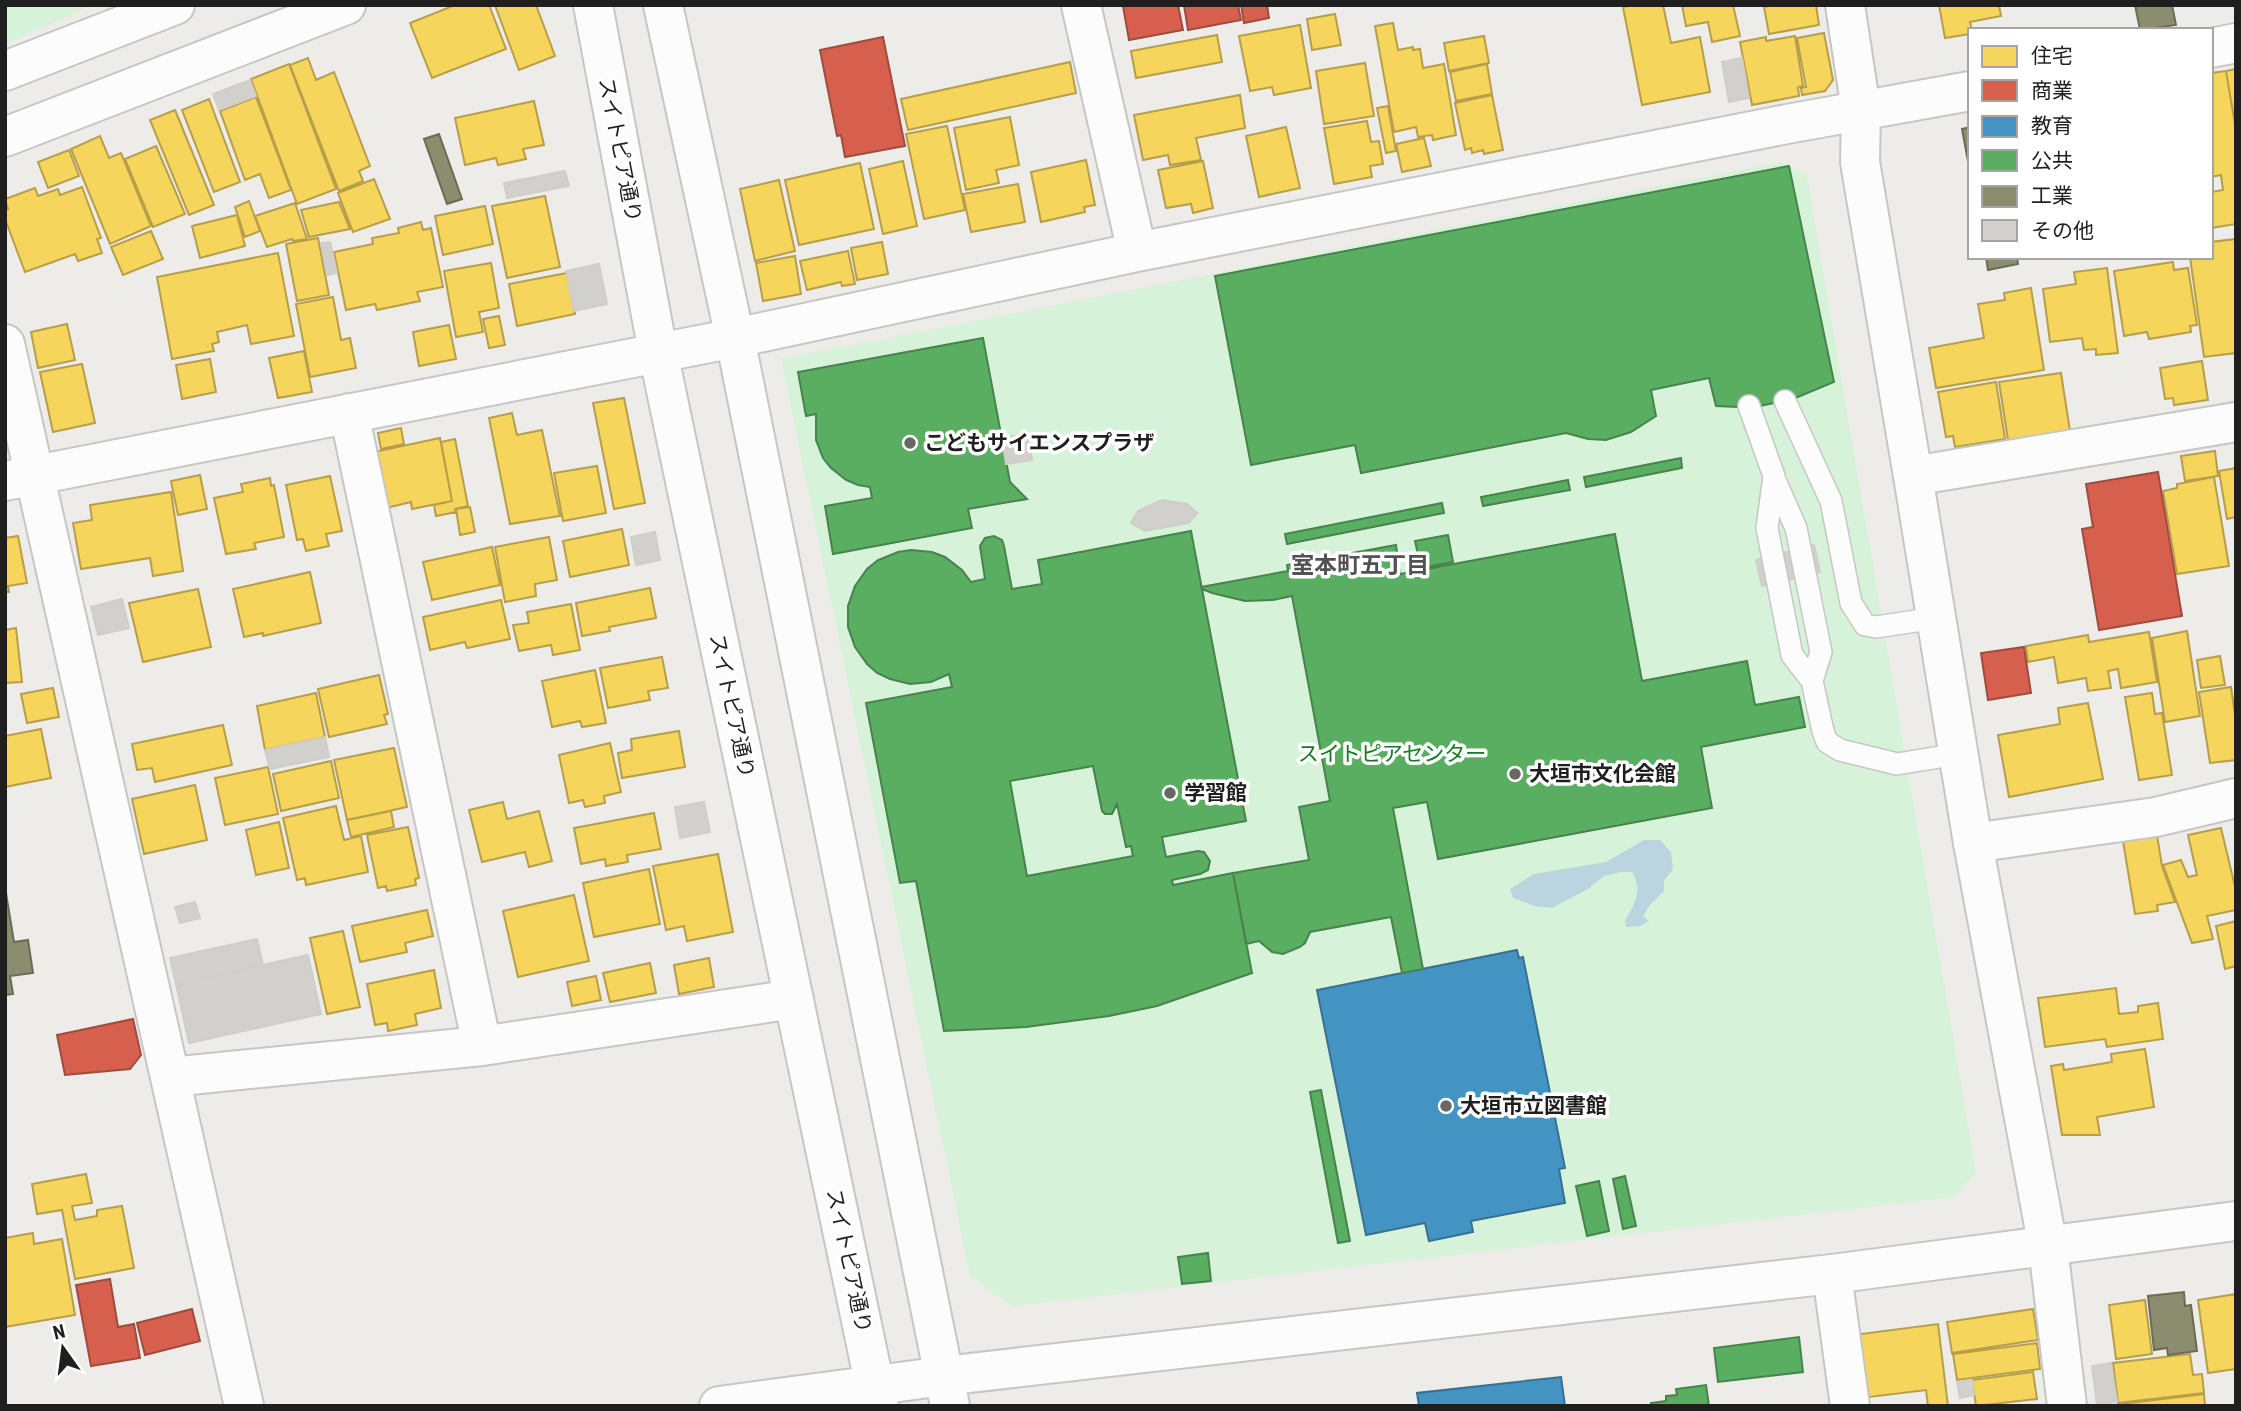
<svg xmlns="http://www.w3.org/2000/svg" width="2241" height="1411" viewBox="0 0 2241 1411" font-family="'Roboto Condensed','Noto Sans JP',sans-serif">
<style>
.park{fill:#d6f3d9}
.water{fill:#bbd5e0}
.homes{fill:#f6d55c;stroke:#b69e4a;stroke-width:2}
.shops{fill:#d6604d;stroke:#9f4c3f;stroke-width:2}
.schools{fill:#4393c3;stroke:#387092;stroke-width:2}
.public{fill:#5aae61;stroke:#48834d;stroke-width:2;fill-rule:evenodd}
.industry{fill:#8c8c6e;stroke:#6b6b56;stroke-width:2}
.building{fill:#d2d0cd;stroke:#d0cec9;stroke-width:2}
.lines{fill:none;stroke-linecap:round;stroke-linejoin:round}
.service-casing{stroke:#c6c6c4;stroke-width:24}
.minor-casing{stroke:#c6c6c4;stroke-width:42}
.tertiary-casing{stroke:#c6c6c4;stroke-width:42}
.service{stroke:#fcfcfc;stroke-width:21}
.minor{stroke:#fcfcfc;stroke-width:38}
.tertiary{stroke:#fcfcfc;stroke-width:38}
.poi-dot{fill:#676765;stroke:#fff;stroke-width:2.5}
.labels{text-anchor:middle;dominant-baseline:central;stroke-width:7;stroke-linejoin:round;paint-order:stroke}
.street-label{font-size:21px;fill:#1f1f1f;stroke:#fff}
.poi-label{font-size:21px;font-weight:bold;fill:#1f1f1f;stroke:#fff;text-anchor:start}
.park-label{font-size:21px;fill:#0c7e21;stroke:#fff}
.neighbourhood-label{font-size:23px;font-weight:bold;fill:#525252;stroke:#fff}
</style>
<rect width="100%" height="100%" fill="#edece8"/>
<path class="park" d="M5 5H93L5 44Z
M1781 162 1807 176 1976 1173 1953 1197 1012 1306 970 1276 781 359Z"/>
<path class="water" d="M1644 840H1660L1671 852 1673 869 1664 881V891L1649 906 1643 916 1649 921 1640 926 1626 927 1625 921C1635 903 1643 891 1632 872H1621L1604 876 1588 889 1552 908 1535 906 1513 898 1510 889 1534 874 1606 862Z"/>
<path class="homes" d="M455 5H489L506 49 432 78 410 23Z
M495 5H536L555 56 519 70Z
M1633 5H1663L1671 43 1700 37 1710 92 1642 105 1623 7Z
M1682 5H1733L1740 36 1712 42 1708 22 1686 26Z
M1774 5H1816L1819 25 1769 34 1764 7Z
M1939 5H1999L2001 16 1970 22 1972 30H1970V34L1945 38Z
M1335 14 1341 45 1312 50 1307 19Z
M1393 23 1398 50 1413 47V50L1420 49 1423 68 1444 64 1456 135 1433 140 1432 135 1418 137 1416 127 1394 132 1375 26Z
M1300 25 1311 88 1274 95 1272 87 1250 91 1239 36Z
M1824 33 1833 80 1825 91 1802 95 1801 88 1806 87 1797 38Z
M1217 35 1222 62 1136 78 1131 51Z
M1484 36 1489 63 1449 71 1444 43Z
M1795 36 1803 86 1798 87 1799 96 1752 105 1740 42 1766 37V41Z
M308 58 316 80 334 72 370 166 359 171 363 181 339 191 290 65Z
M1070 62 1076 93 908 130 901 99Z
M1365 63 1374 116 1324 124 1316 71Z
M289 64 336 189 297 204 251 79Z
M1487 64 1492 94 1456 101 1450 72Z
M2236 69V130L2226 71Z
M2226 71 2236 130V224L2211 228V192L2223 190 2221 175 2211 177V73Z
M1240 95 1245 128 1196 138 1201 160 1170 165 1168 155 1143 160 1134 115Z
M1492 95 1503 150 1484 154 1483 150 1472 153 1471 148 1465 150 1455 103Z
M256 97 291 190 269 198 260 174 245 180 220 111Z
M209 99 240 182 214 192 182 110Z
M534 101 544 145 523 149 526 159 498 165 496 158 465 165 455 118Z
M1388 106 1396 151 1386 153 1377 108Z
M175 110 214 205 189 215 150 120Z
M1010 117 1019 165 996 170 999 183 966 190 954 128Z
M1367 121 1371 142 1379 141 1383 164 1370 166 1372 177 1334 184 1324 128Z
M947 126 965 210 924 219 906 134Z
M1286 127 1300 188 1259 197 1246 136Z
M100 136 109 158 121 153 151 226 110 244 71 149Z
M1424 138 1431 166 1402 172 1396 144Z
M156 146 185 214 153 227 125 159Z
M69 150 79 176 48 188 38 162Z
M1086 160 1095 205 1084 207 1085 212 1041 222 1031 172Z
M903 161 917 226 883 234 869 169Z
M1203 161 1213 208 1193 213 1191 204 1166 208 1158 170Z
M860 163 874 229 799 245 785 180Z
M374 179 390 219 353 232 338 193Z
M779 180 795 251 755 261 740 189Z
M1018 184 1025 222 971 232 963 194Z
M82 187 101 238 97 239 102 253 78 261 75 254 25 272 5 219V210L8 209 5 199 35 188 38 196 58 189 60 195Z
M545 196 560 267 507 278 492 206Z
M249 201 260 231 245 237 235 207Z
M339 202 350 229 309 237 301 210Z
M295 203 307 239 293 241 292 239 267 247 255 216Z
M485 206 493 244 443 255 435 216Z
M237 215 245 246 200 258 192 226Z
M421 222 423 230 431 228 443 287 417 292 420 301 377 310 375 304 346 310 334 252 373 244 372 238 399 233 398 228Z
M151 231 163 259 123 275 111 247Z
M318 238 329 295 297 301 286 244Z
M2236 239V353L2204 357 2190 257H2211V242Z
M882 242 888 274 857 280 851 248Z
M848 251 855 284 842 286 841 282 807 290 800 261Z
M278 253 294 336 251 344 247 325 217 332 219 342 212 344 214 351 172 359 157 277Z
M795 256 801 294 763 301 756 263Z
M2173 262 2174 270 2188 268 2197 325 2190 326 2191 332 2149 339 2147 332 2124 336 2114 271Z
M491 263 499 308 479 312 483 332 456 337 444 271Z
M2107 268 2118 353 2096 355V349L2084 350 2082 338 2050 342 2043 289 2076 284 2074 272Z
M567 273 575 314 517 326 509 284Z
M2031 288 2044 370 1936 388 1929 348 1984 338 1978 304 2005 300 2004 293Z
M333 297 341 340 350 338 356 368 310 377 296 304Z
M499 316 505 345 489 348 483 319Z
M67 324 75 360 38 368 31 332Z
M449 325 456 359 419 366 413 332Z
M304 351 312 392 278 398 269 358Z
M210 359 216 392 182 399 176 365Z
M2202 361 2208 400 2174 405 2173 398 2165 399 2160 368Z
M82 364 95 423 53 432 40 372Z
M2061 373 2070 431 2008 440 1999 382Z
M1996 382 2005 439 1955 447 1953 436 1946 437 1938 392Z
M624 398 645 503 614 509 593 403Z
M512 413 517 435 542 430 560 516 510 524 489 418Z
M401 428 404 444 381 449 378 433Z
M440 438 452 501 412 509 411 502 386 508 374 452Z
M455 439 468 506 455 509 456 512 436 516 434 505 452 501 441 442Z
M2215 451 2218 476 2185 481 2181 456Z
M597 466 606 513 563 521 554 473Z
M2236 468V517L2227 519 2219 471Z
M200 475 207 509 178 515 171 481Z
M330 476 342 531 326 534 329 546 306 551 303 539 297 540 286 485Z
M2214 477 2229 566 2177 574 2163 491 2177 488V484Z
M270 478 271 486 274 485 284 537 254 543 256 549 226 554 214 498 243 492 241 484Z
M171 492 183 571 153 576 150 558 81 569 73 523 92 520 90 505Z
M470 507 475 532 460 535 456 509Z
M622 529 629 565 570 577 563 541Z
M18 536 27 583 8 586 9 592H5V538Z
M549 537 557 580 535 584 536 596 505 602 495 547Z
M492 547 500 585 432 600 423 562Z
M310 572 321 623 263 636V633L244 637 233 589Z
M650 588 656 618 609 627 610 631 582 636 576 603Z
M198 589 211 647 143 662 129 603Z
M501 600 510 639 467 648 465 642 430 650 423 617Z
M571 604 580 650 553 655 551 645 519 651 513 625 529 623 527 612Z
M16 628 22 682 5 683V630Z
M2187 631 2200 716 2165 722 2152 638Z
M2149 632 2157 682 2121 688 2118 669 2108 671 2111 688 2088 691 2086 678 2058 683 2054 657 2028 662 2026 646 2088 635 2089 642Z
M2220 656 2225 685 2201 688 2197 660Z
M662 657 668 688 648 691 650 700 608 708 600 668Z
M595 670 606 723 582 727 580 721 552 727 542 681Z
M379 675 388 714 384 715 387 724 329 737 318 689Z
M2231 687 2236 722V760L2210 763 2199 692Z
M53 688 59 717 27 723 21 694Z
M316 693 325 737 265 750 257 706Z
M2152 693 2155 714 2162 713 2172 775 2139 780 2125 697Z
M2088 703 2103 779 2009 797 1998 735 2060 724 2058 708Z
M223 725 232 765 155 782 152 768 137 770 132 744Z
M41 729 51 778 5 787V736Z
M679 731 685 767 622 778 618 753 632 750 631 739Z
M610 743 621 792 604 796 605 803 585 807 583 800 569 803 559 755Z
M394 748 407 807 347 820 334 760Z
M331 761 339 798 281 811 273 774Z
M268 767 278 814 225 825 215 778Z
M195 785 207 840 144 854 132 799Z
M503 802 507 819 539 811 552 861 529 867 525 852 482 862 469 810Z
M336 806 344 840 361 836 368 872 306 885 305 878 297 880 283 818Z
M391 811 394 827 351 837 347 820Z
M654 813 661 849 627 855 628 862 606 866 605 859 581 864 574 828Z
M279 822 289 868 256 875 246 830Z
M408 827 419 878 415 879 416 885 387 891 386 886 378 888 367 835Z
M2221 828 2236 891V910L2207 916 2213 939 2192 943 2163 865 2181 860 2188 877 2197 875 2188 835Z
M2156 829 2162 866 2175 902 2157 905 2158 911 2135 914 2122 835Z
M718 854 733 932 687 941 684 926 666 930 653 866Z
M649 869 660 924 594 937 583 883Z
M574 895 589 961 518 977 503 911Z
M427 910 433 936 405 943 407 952 360 962 352 926Z
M2236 921V966L2225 969 2216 926Z
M343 931 360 1007 327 1014 310 938Z
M709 958 714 987 679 994 674 965Z
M650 963 656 993 610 1002 603 973Z
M434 970 441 1008 415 1014 417 1025 388 1031 387 1023 375 1025 367 984Z
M596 976 601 1000 572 1006 567 982Z
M2116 988 2119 1014 2138 1012V1006L2158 1003 2163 1039 2107 1047 2105 1039 2045 1047 2038 998Z
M2145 1049 2154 1107 2097 1117 2100 1135H2062L2051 1066 2063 1064 2064 1070 2112 1062 2111 1054Z
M86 1174 92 1203 72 1206 75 1220 97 1216V1210L122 1206 134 1268 75 1279 62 1210 37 1214 32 1184Z
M33 1233 34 1244 62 1239 75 1315 5 1327V1238Z
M2236 1294V1369L2208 1373 2198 1300Z
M2145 1300 2152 1354 2116 1359 2109 1305Z
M2033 1309 2038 1340 1952 1353 1947 1322Z
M1938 1324 1948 1406H1928L1926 1390 1861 1398 1853 1335Z
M2037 1343 2040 1369 1957 1380 1953 1354Z
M2190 1354 2193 1375 2202 1374 2204 1393 2118 1403 2113 1363Z
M2033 1372 2037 1399 1976 1406 1972 1380Z
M2204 1394 2205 1406H2105Z"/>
<path class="shops" d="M1128 5H1178L1183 30 1129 40 1123 6Z
M1184 5H1238L1241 20 1188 30Z
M1241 5H1267L1269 18 1244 23Z
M883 37 905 146 845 157 841 135 837 136 820 50Z
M2158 472 2182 616 2099 630 2082 529 2093 527 2086 484Z
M2024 647 2031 693 1988 700 1981 653Z
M133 1019 141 1055 130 1069 65 1075 57 1035Z
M110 1279 118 1327 134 1324 140 1358 91 1366 76 1285Z
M192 1309 200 1341 145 1355 137 1323Z"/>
<path class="schools" d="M1517 950 1519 958 1523 957 1565 1168 1559 1169 1565 1203 1471 1221 1473 1232 1429 1241 1425 1223 1366 1235 1317 990Z
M1561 1377 1565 1406H1419L1417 1393Z"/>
<path class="public" d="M1789 166 1834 382 1793 399 1760 406 1738 407 1716 406 1709 378 1651 390 1656 416 1631 432 1606 440 1588 439 1566 433 1361 473 1355 445 1251 465 1215 276Z
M983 338 1010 482 1027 499 968 509 972 528 833 554 825 506 872 498 870 487 858 485 846 480 831 468 823 458 816 440V414L806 416 798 372Z
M1681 458 1682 468 1586 487 1584 477Z
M1568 480 1570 490 1483 506 1481 497Z
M1442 503 1444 513 1287 544 1285 534Z
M1191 531 1246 821 1162 837 1166 857 1198 851 1204 852 1210 861 1208 870 1200 874 1172 880 1173 885 1233 873 1252 973 1157 1006 1109 1016 1026 1027 944 1031 916 881 900 883 866 703 952 687 949 674 931 682 910 684 890 679 877 673 867 664 855 647 848 627V606L855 586 867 569 878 560 898 552 911 550 932 552 945 557 962 570 971 582 985 579 980 546 985 538 994 536 1002 540 1004 546 1012 589 1042 584 1038 560ZM1093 766 1102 811 1105 814H1112L1117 804 1126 847 1131 846 1133 856 1027 876 1010 781Z
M1615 534 1642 681 1747 661 1755 705 1799 697 1805 727 1701 747 1712 808 1438 859 1427 802 1393 808 1423 969 1402 973 1391 917 1310 932 1305 943 1300 947 1283 954 1272 952 1259 941 1246 944 1233 873 1309 860 1299 807 1330 801 1292 596 1273 600 1245 601 1212 593 1202 589 1201 587 1288 571 1287 565 1396 545 1400 574Z
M1448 535 1453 562 1421 568 1415 541Z
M1321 1090 1350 1241 1338 1243 1310 1092Z
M1625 1176 1636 1226 1623 1229 1613 1179Z
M1599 1181 1609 1231 1587 1236 1576 1186Z
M1208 1253 1211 1281 1182 1284 1178 1257Z
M1799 1337 1803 1372 1718 1382 1714 1348Z
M1706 1385 1709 1406H1652L1651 1403 1666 1401V1396L1677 1395 1676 1389Z"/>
<path class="industry" d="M2135 5H2172L2176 25 2140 30Z
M1970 127V172L1962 129Z
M439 134 462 199 447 204 424 139Z
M1986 257H2017L2018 264 1988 270Z
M5 887 14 942 28 940 33 973 10 976 13 994 5 995Z
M2184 1292 2185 1306 2191 1305 2197 1351 2168 1355 2167 1348 2154 1350 2148 1296Z"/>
<path class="building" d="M1742 58 1749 98 1729 102 1722 62Z
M250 80 256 96 219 110 213 94Z
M565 171 569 186 507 198 504 183Z
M330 242 337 273 327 275 321 243Z
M599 264 607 304 574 311 566 271Z
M1027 434 1032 460 1006 464 1002 438Z
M1162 500 1187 504 1198 513 1188 523 1145 531 1131 523 1138 511Z
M655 532 660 560 636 565 631 537Z
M1814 545 1820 572 1762 586 1756 560Z
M122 599 129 628 98 635 91 607Z
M325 737 329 757 270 769 265 750Z
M704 802 710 832 680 838 675 807Z
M195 902 200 918 180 923 175 907Z
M257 939 263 965 176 984 170 958Z
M308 955 321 1014 189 1043 176 984Z
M2111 1363 2117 1402 2097 1405 2092 1366Z
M1972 1380 1974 1395 1960 1398 1957 1382Z"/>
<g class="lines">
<g class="service-casing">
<path id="service" d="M1785 401 1831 501 1851 603 1865 625 1876 627 1936 618
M1749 406 1774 476 1767 528 1792 655 1812 681 1823 731 1827 742 1840 750 1897 764 1958 754
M1774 478 1796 528 1821 652 1812 681"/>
</g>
<g class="minor-casing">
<path id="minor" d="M593 5 658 352 879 1406
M663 5 735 338 950 1406
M1081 5 1137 252
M1845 5 1861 110 1860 162 1913 476 2236 422
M2211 48 2236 43
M5 137 346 5
M5 344 244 1406
M349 413 482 1046
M5 481 735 338 1137 252 1787 124 1970 91
M1973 843 2156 817 2236 798
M170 1077 482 1046 794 999
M2048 1247 2067 1406
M1832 1274 1850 1406"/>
</g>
<g class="tertiary-casing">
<path id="tertiary" d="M5 71 175 5
M1913 476 1973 843 2048 1247
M719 1406 944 1376 1832 1274 2236 1221"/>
</g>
<use href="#service" class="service"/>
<use href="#minor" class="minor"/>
<use href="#tertiary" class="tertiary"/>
</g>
<g class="poi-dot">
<circle cx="910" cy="443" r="7"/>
<circle cx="1515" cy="774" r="7"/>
<circle cx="1170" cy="793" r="7"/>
<circle cx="1446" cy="1106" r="7"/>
</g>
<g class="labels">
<g class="street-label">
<text transform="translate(620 150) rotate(79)">スイトピア通り</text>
<text transform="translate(732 706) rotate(78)">スイトピア通り</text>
<text transform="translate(849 1261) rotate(78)">スイトピア通り</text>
</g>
<g class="poi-label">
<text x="924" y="443">こどもサイエンスプラザ</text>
<text x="1529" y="774">大垣市文化会館</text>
<text x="1184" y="793">学習館</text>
<text x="1460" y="1106">大垣市立図書館</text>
</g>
<g class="park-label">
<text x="1392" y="754">スイトピアセンター</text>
</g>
<g class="neighbourhood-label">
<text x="1360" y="565">室本町五丁目</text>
</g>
</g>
<rect width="2241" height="1411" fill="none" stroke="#1f1f1f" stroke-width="14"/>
<rect x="1968" y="28" width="245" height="231" fill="#ffffff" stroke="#a5a5a5" stroke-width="2"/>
<rect x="1982" y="46" width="35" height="21" fill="#f6d55c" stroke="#a5a5a5" stroke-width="2"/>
<text x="2031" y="63" font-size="21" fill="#1f1f1f">住宅</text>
<rect x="1982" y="80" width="35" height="21" fill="#d6604d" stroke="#a5a5a5" stroke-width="2"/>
<text x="2031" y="98" font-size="21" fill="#1f1f1f">商業</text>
<rect x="1982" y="116" width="35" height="21" fill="#4393c3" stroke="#a5a5a5" stroke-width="2"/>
<text x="2031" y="133" font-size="21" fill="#1f1f1f">教育</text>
<rect x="1982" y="150" width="35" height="21" fill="#5aae61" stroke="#a5a5a5" stroke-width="2"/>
<text x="2031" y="168" font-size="21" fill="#1f1f1f">公共</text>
<rect x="1982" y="186" width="35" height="21" fill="#8c8c6e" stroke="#a5a5a5" stroke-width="2"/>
<text x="2031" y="203" font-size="21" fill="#1f1f1f">工業</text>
<rect x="1982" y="220" width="35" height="21" fill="#d2d0cd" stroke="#a5a5a5" stroke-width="2"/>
<text x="2031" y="238" font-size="21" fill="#1f1f1f">その他</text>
<g transform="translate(63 1348) rotate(346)" stroke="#ffffff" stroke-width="5" paint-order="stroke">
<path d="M0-5L12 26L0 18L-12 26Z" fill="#1f1f1f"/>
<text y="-10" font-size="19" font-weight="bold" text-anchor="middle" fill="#1f1f1f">N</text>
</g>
</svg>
